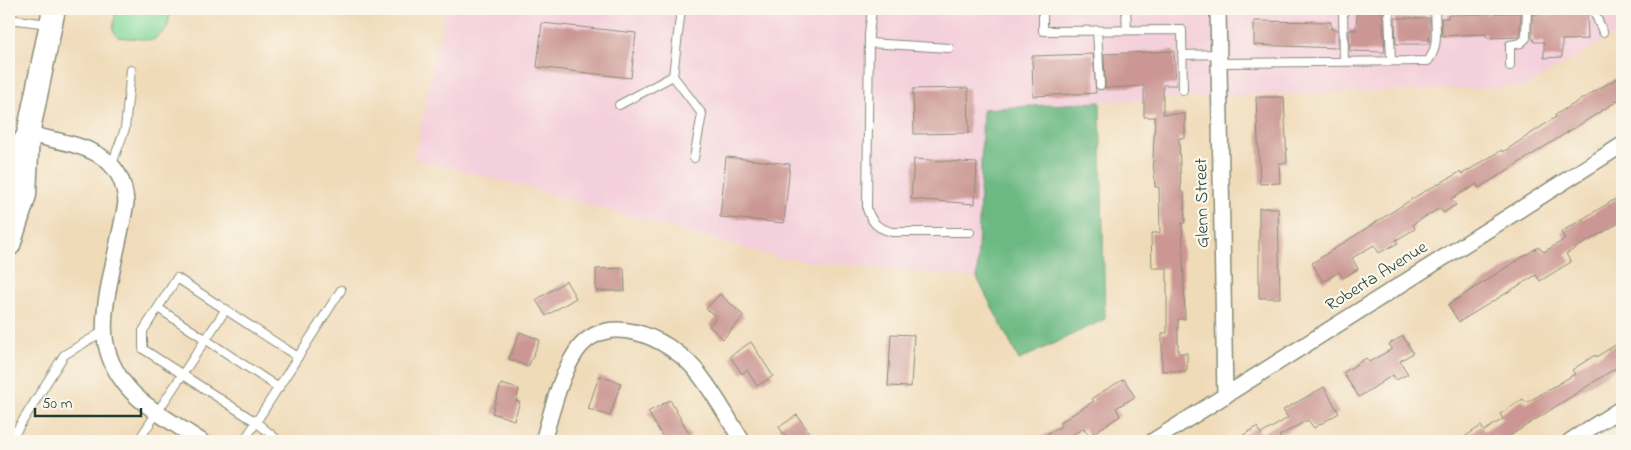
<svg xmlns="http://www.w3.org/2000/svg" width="1631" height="450" viewBox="0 0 1631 450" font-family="'Indie Flower',sans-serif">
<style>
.built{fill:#f4cfdc}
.green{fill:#85d99b;stroke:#528b68}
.forest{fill:#6cb983;stroke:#467b5c}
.building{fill:#cb9693}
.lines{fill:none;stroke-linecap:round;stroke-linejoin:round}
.lane-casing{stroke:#888c76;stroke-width:10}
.street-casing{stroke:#888c76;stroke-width:18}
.secondary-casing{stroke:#888c76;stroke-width:25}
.lane{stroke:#fff;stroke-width:8}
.street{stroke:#fff;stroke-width:15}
.secondary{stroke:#fff;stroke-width:22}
.labels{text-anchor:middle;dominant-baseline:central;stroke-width:4.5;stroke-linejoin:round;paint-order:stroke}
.street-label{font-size:18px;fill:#1f3d34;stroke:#fbf7ec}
</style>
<rect width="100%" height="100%" fill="#fbf7ec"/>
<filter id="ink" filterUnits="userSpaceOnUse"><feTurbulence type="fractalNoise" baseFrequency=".02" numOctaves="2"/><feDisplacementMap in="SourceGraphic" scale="10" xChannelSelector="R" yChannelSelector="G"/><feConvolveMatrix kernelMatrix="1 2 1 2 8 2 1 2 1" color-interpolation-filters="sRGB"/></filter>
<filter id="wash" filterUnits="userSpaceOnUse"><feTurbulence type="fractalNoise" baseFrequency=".0096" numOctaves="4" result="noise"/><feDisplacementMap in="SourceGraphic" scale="20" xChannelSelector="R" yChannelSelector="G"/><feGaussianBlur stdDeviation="1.12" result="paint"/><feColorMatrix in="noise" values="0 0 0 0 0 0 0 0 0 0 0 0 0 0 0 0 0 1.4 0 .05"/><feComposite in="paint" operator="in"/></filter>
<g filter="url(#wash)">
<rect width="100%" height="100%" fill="#f0dbb9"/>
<path class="built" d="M445 9H1622V39L1618 33 1524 87 1220 96 983 109 977 278 779 258 510 183 414 159Z"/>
<path class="green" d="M116 9H171L167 29 153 40 118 37 113 30Z"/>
<path class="forest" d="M1100 102 1105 319 1019 360 977 278 983 109Z"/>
<g id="blocks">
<path class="building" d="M1357 9 1382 10 1385 52 1350 51 1349 30H1356Z
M1521 13 1519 37 1487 38 1486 34 1442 36 1441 18H1448V15Z
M1587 13 1588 39 1562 40V57L1544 58V42H1534L1532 36V14Z
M1395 18H1430L1429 44H1396Z
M1254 21 1331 22V29L1338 30V48L1254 45Z
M542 23 636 33 631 78 537 67Z
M1174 51 1176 85H1163V114H1185V138H1179L1181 193 1184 192 1185 223H1182L1185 319H1178V353H1187V371H1162V333H1167V268H1152L1151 233H1160L1159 187H1155L1153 158 1155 117H1144V86L1105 88 1104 54Z
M1093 54 1096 93 1033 96 1032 56Z
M1622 75V98L1479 188 1477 184 1451 199 1456 205 1443 213 1440 208 1413 224 1415 229 1396 240 1398 243 1379 253 1374 245 1352 258 1358 269 1343 278 1339 272 1323 282 1312 263 1420 194 1460 172 1462 174 1502 150 1503 152 1556 117 1555 115Z
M968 88 969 133 914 134 913 89Z
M1256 97H1284L1287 163H1279L1280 183 1260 184Z
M726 157 790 164 784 223 720 217Z
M914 159 977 163 975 204 911 199Z
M1622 195V221L1566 254 1571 262 1540 281 1536 275 1459 322 1448 305 1538 247 1544 252 1565 239 1561 232Z
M1259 208H1278L1280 298H1259Z
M624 268 625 291H596V269Z
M566 281 576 298 546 316 536 300Z
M720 294 744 316 723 339 709 326 717 317 706 309Z
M520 332 540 340 528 367 509 359Z
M891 334 914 335 911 387 888 386Z
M1403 336 1413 353 1400 361 1408 374 1396 380 1393 375 1359 397 1343 373 1366 358 1369 362 1392 349 1389 344Z
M1622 341V364L1502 441H1458L1481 426 1484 431 1503 419 1500 414 1523 399 1526 403 1575 374 1572 370 1595 355 1596 357Z
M751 342 773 376 757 386 747 370 742 374 730 356Z
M599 376 621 383 610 416 588 409Z
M1124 379 1135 397 1116 408 1120 416 1089 436 1084 428 1062 441H1034L1061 426 1059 423 1094 401 1092 398Z
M501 384 519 389 516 401 520 402 514 420 492 413Z
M1324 387 1339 413 1314 428 1308 420 1279 436 1282 441H1233L1257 427 1261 434 1288 418 1283 410Z
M670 400 691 437 683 441H665L648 412Z
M797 415 815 441H788L779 427Z"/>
</g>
</g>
<g filter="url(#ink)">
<use href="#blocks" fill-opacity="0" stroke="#888c76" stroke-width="1"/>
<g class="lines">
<g class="lane-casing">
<path id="lane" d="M681 9 673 76 702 114 694 158
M872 9 869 34 867 209C872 223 877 228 892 232H970
M1043 9V31L1182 30 1183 90
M1126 9 1127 30
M1343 9 1344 62
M1389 9 1391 61
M1593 9 1603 32
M9 19 49 24
M1097 30 1100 85
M869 43 949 48
M1182 55 1219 54
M1219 63 1428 61C1440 46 1435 27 1435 9
M1510 66V45L1521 43 1526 38 1527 9
M619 105 673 76
M112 164 125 129 131 70
M158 308 279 388
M10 441 64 355 104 331
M138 441 226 309
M244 441 341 290
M279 441 256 422 143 349V331L177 278 298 357"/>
</g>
<g class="street-casing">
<path id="street" d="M1218 9 1225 396
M28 134C72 145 123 147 126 203 122 225 117 248 112 270 103 316 95 351 130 390 147 409 179 426 201 441
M543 441C552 412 559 378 576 352 605 309 666 337 694 368 713 390 727 417 742 441
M1153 441 1622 145
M1570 441 1622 408"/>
</g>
<g class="secondary-casing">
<path id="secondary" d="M9 167 27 137
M9 245 25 195 28 134 54 9"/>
</g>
<use href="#lane" class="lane"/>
<use href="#street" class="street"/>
<use href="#secondary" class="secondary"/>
</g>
</g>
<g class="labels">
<g class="street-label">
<text transform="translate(1203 203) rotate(-91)">Glenn Street</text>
<text transform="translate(1377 277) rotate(-32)">Roberta Avenue</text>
</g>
</g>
<rect width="1631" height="450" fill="none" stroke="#fbf7ec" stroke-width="30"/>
<path d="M35 408v8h106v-8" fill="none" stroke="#1f3d34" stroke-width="2.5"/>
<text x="42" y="408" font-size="15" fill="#1f3d34" stroke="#fbf7ec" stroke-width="4" paint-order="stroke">50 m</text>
</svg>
